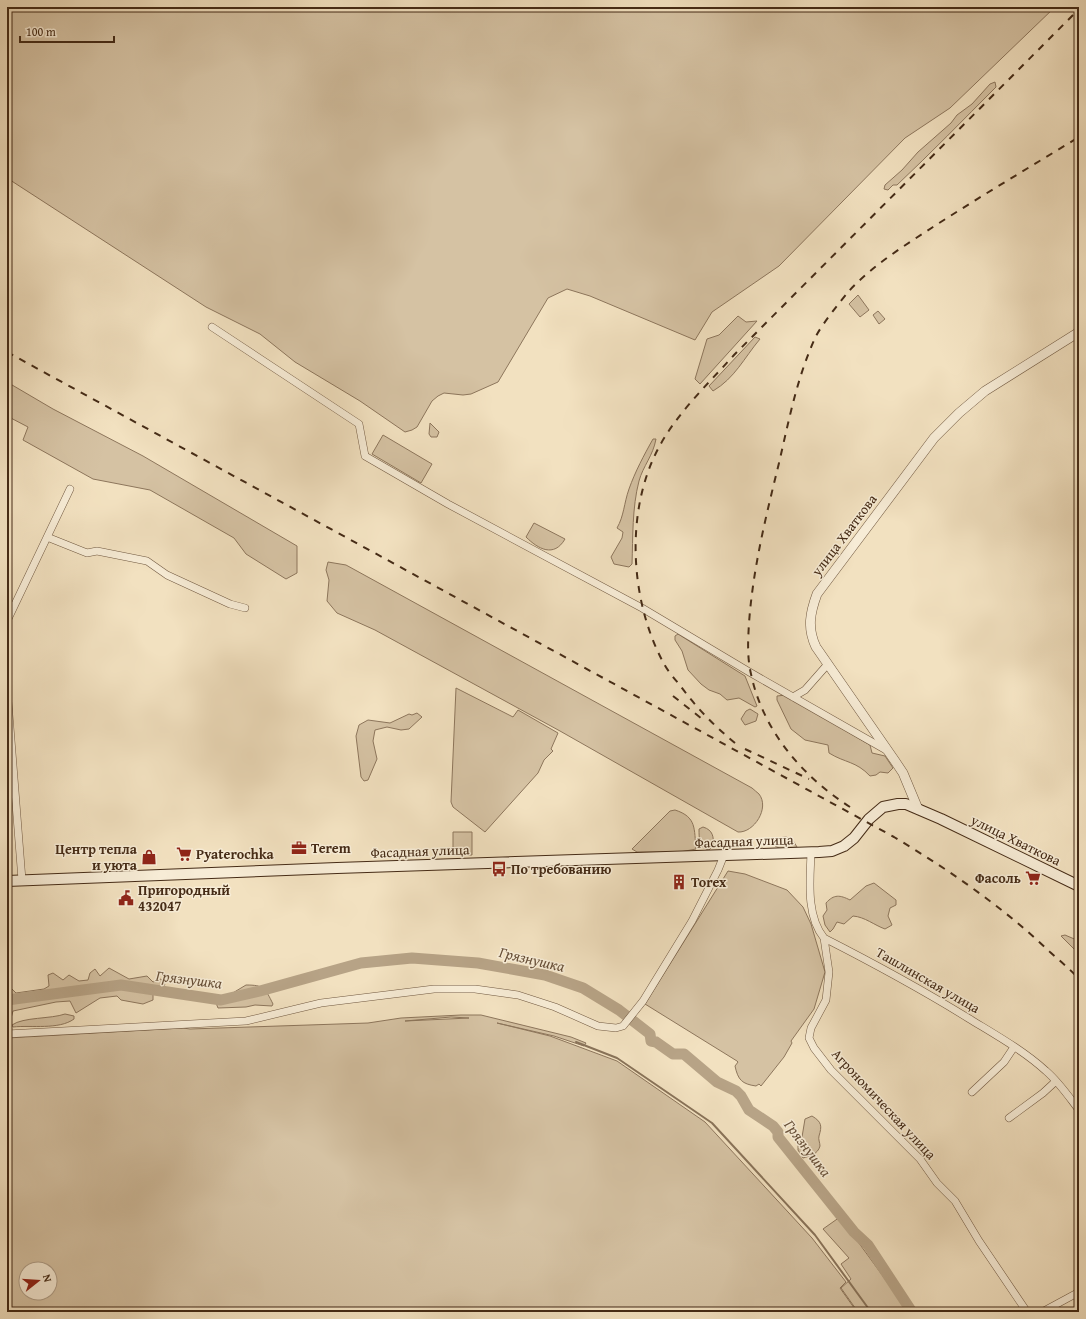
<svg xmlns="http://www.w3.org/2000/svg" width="1086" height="1319" viewBox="0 0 1086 1319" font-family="'Gentium Book Plus',serif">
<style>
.green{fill:#d5c2a3;stroke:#8d765c;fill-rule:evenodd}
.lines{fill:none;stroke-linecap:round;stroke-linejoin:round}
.stream{stroke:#897359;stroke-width:2}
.river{stroke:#b7a386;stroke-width:11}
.minor-casing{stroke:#705840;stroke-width:8}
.tertiary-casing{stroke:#705840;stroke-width:10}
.secondary-casing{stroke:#452b16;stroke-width:12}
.minor{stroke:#f7ecd6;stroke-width:7}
.tertiary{stroke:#f7ecd6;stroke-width:9}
.secondary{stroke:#f7ecd6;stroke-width:10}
.rail{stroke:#452b16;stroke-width:2;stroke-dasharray:7 7;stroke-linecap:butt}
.labels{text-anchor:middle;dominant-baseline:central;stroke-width:3;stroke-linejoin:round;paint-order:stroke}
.street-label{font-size:14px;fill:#452b16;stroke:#f7ecd6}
.poi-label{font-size:14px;font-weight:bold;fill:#452b16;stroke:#f7ecd6;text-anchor:start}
.water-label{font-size:15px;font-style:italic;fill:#674f38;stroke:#f7ecd6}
</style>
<rect width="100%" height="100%" fill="#f2e1c0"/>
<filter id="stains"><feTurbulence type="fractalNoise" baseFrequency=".005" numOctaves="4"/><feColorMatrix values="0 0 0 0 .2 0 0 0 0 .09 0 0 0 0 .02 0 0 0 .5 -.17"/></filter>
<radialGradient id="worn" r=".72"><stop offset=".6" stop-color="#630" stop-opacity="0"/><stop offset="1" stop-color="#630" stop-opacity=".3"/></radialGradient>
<path class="green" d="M7 7H1055L950 108 905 138 779 266 712 312 695 340 590 296 567 289 548 298 498 382 471 394 463 395 444 393 438 396 432 401 417 427 412 430 405 432 360 401 295 362 260 334 206 307 7 178Z
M995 82 996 87C963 120 931 153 897 185H893L888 190 884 189 885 185 902 170 918 152 951 123 957 115 972 104 990 84Z
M858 295 869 310 860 317 849 304Z
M878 311 885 319 879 324 873 315Z
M738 316 746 322 757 321 700 384 695 379 707 339 719 335Z
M755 337 760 339C744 358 735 378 713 391L709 386Z
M7 382 53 409 143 456 297 546V573L286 579 246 554 234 538 150 490 93 479 23 440 28 427 7 416Z
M430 423 439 432 437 437H431L429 434Z
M383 435 432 464 421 483 372 454Z
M653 439H656C653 456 643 466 639 481 632 508 633 537 632 564L629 567 614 564 611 557 622 538 623 532 617 528C624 516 624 503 629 489 635 472 644 455 653 439Z
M534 523 565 539C554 558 538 549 526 537Z
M328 562 346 565 752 788C754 790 757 792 759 794 770 808 754 833 738 832L560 731 375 630 337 613 327 601 329 580 326 570Z
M678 634 745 676 757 706 755 707 739 698 727 700 720 694 709 690 701 684 688 670 682 651 675 640V636Z
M456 688 513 717 518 710 558 733 551 749 553 751 544 760 538 773 485 832 453 807 451 802Z
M786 695 870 745 872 753 885 756 893 768 888 773 880 772 876 775 870 776C856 761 845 763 829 753L828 745 805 740 791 729 777 700V696Z
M750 709 758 714 756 721 745 725 741 719 746 711Z
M417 713 422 717 409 729 401 730 387 727 375 730 373 741 377 759 368 780 364 781 361 777 356 736 359 725 368 720 390 723 409 714 412 715Z
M675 810C697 817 694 829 696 849L680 852H637L632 849 670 811Z
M703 827C713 830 714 837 713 846L709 850C699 849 699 838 699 829Z
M453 832H472V855H453Z
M786 837 792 839 797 847 781 849 775 846 777 838Z
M728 871 745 874 787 890 803 907 811 924 825 972 814 1009 791 1041 792 1043 784 1057 761 1086 759 1084 756 1086C742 1084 738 1080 735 1066L738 1062 737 1061 645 1004Z
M874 883 896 900V905L890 908 888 916 892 925 885 929C874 925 865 917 853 916L844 924 837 922 833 929 830 932 825 925 823 916 827 910 826 903C834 894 840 895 850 900L866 886Z
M1065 935 1079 941V954L1061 936Z
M109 968 129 979 147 976 153 982 161 979 165 985 153 992V1000L143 1004 121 1000 117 996 100 998 76 1013 70 1001 56 1002 13 1011 10 1022 7 1023V977L9 986 16 993 44 989 49 986 48 975 53 973 63 980 69 975 79 981 88 980 90 973 95 969 100 976Z
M246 985C264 985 265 988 273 1004L272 1006 255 1005 246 1007 218 1008 216 1003Z
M65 1014 74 1016V1019C59 1030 31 1025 13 1027L12 1025C23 1017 51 1019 65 1014Z
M461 1015H481L571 1037 586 1043 584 1046 554 1036 497 1023 550 1036 617 1061 705 1122 812 1238 846 1282 840 1288 857 1312H7V1038L183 1028 190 1029 368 1023 401 1018ZM451 1017 469 1018 405 1021ZM26 1269H50V1293H26Z
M812 1116C822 1122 822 1126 819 1136 818 1139 820 1143 820 1146 818 1154 810 1156 803 1158L798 1150V1140L802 1137 805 1119Z
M840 1217 909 1312H858L841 1288 851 1279 841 1264 849 1258 823 1229Z"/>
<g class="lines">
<path class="stream" d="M576 1042 617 1058 712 1123 815 1235 871 1312"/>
<path class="river" d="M7 1000 121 985 221 1000 260 991 361 963 412 958 478 963 545 975 583 988 619 1010 650 1034 651 1041 656 1042 673 1054H684L717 1082 736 1091 741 1096 749 1110 773 1126 778 1132V1137L854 1232 868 1245 912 1312"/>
<g class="minor-casing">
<path id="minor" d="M212 327 359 424 365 456 448 504 642 608 751 673 886 750
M47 537 87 553 97 551 147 561 167 575 230 604 245 608
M7 621 70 489
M7 689 22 880
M793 697 805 690 827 665
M811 853C810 880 806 916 824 938 873 963 921 989 968 1018 994 1034 1023 1050 1046 1071 1059 1082 1069 1097 1079 1110
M824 938 829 972 826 1000 811 1028 809 1038 814 1048 831 1070 920 1159 937 1183 955 1201 979 1241 1027 1312
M7 1034 246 1021 321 1003 434 989H475L518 995 555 1007 598 1026 616 1028 623 1026 643 1001 692 921 718 870 724 855
M972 1092 1004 1062 1014 1047
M1009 1118 1043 1093 1056 1081
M1042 1312 1079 1292"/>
</g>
<g class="tertiary-casing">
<path id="tertiary" d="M918 809 903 773 895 761 816 647C807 628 810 613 817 594L934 438 959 413 985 391 1079 332"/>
</g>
<g class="secondary-casing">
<path id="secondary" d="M7 881 337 868 819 852 832 851 844 846 854 838 869 819 883 807 898 804H906L941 819 1079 886"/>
</g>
<use href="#minor" class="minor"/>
<use href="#tertiary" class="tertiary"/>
<use href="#secondary" class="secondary"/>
<path class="rail" d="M7 352 894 837C949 870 1003 907 1050 952 1060 961 1070 969 1079 979
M673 696 706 722
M735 743C713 725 695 706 679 684 673 677 667 670 663 662 630 600 625 512 658 449 676 414 708 384 734 355L1079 9
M745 749 809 779
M850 807C802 776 763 731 751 674 747 657 748 640 749 623 753 568 766 516 779 463 789 420 797 377 816 336 823 323 839 303 849 291 873 265 904 246 933 227 981 196 1030 167 1079 137"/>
</g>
<defs>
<g id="office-bare" transform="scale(1.2)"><path d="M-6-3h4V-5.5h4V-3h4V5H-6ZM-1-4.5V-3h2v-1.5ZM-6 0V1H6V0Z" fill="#8f2418" stroke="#f7ecd6" stroke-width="2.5" paint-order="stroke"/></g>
<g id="supermarket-bare" transform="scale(1.2)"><path d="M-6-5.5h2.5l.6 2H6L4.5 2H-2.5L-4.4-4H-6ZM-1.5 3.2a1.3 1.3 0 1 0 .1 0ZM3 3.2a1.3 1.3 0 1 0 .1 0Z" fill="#8f2418" stroke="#f7ecd6" stroke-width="2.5" paint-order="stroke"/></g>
<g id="shop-bare" transform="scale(1.2)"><path d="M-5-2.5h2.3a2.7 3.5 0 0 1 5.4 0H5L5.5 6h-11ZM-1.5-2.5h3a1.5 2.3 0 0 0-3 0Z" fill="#8f2418" stroke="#f7ecd6" stroke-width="2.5" paint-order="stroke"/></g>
<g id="bus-bare" transform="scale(1.2)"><path d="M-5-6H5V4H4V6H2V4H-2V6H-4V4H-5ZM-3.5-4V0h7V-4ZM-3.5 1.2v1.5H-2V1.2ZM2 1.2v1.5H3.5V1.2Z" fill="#8f2418" stroke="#f7ecd6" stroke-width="2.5" paint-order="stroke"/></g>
<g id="building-bare" transform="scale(1.2)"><path d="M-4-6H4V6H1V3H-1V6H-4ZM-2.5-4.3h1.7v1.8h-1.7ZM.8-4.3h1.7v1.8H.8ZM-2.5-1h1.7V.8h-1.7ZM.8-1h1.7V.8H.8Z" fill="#8f2418" stroke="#f7ecd6" stroke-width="2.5" paint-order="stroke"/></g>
<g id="civic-bare" transform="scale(1.2)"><path d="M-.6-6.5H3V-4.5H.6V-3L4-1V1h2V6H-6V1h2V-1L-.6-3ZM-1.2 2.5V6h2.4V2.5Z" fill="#8f2418" stroke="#f7ecd6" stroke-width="2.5" paint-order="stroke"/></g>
</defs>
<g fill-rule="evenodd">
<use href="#office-bare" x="299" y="848"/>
<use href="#supermarket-bare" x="184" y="854"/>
<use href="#shop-bare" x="149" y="857"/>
<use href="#bus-bare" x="499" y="869"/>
<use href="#supermarket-bare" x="1033" y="878"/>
<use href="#building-bare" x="679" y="882"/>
<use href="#civic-bare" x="126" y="898"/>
</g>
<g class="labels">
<g class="street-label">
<text transform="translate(844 535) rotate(-53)">улица Хваткова</text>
<text transform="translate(1016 840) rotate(26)">улица Хваткова</text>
<text transform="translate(744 841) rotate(-2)">Фасадная улица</text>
<text transform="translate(420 851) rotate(-2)">Фасадная улица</text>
<text transform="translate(928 980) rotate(30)">Ташлинская улица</text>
<text transform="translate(884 1104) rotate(47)">Агрономическая улица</text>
</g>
<g class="poi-label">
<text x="311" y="848">Terem</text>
<text x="137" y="849" text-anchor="end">Центр тепла<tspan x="137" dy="16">и уюта</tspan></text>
<text x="196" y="854">Pyaterochka</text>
<text x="511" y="869">По требованию</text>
<text x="1021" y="878" text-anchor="end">Фасоль</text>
<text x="691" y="882">Torex</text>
<text x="138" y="890">Пригородный<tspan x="138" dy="16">432047</tspan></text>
</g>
<g class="water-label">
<text transform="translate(532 959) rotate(13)">Грязнушка</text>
<text transform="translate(189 979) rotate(7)">Грязнушка</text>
<text transform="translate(808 1148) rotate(53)">Грязнушка</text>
</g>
</g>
<rect width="1086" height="1319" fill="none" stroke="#f2e1c0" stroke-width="24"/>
<rect x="8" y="8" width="1070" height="1303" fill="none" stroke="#452b16" stroke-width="2"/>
<rect x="12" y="12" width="1062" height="1295" fill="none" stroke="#452b16"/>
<g transform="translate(38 1281) rotate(73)"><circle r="19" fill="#f7ecd6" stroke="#b09f89"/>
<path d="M0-3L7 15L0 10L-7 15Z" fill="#8f2418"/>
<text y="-6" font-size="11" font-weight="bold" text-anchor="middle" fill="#452b16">N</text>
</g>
<path d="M20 36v6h94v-6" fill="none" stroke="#452b16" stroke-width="2"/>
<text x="26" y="36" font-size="12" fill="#452b16" stroke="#f7ecd6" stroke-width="3" paint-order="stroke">100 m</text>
<rect width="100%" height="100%" filter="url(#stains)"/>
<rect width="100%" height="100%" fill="url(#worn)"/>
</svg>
